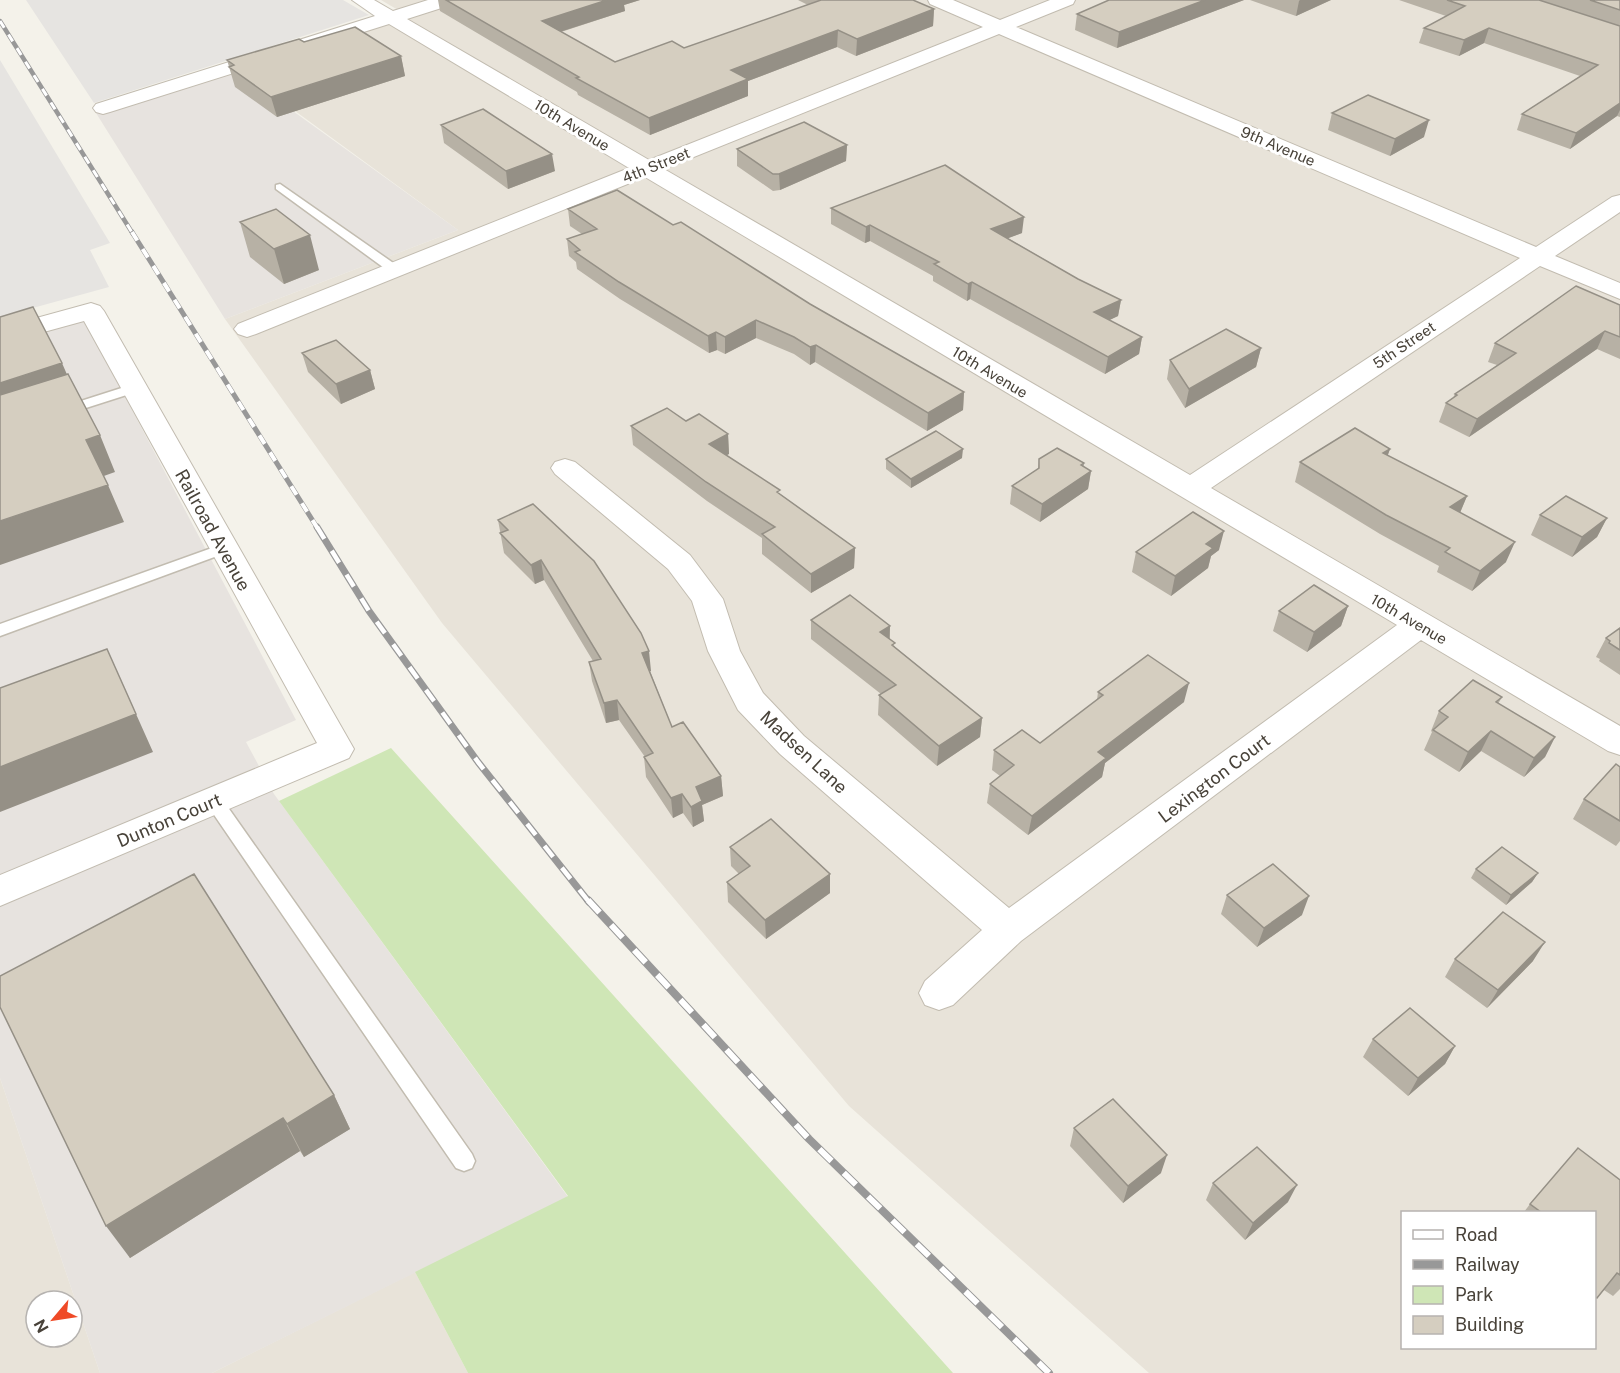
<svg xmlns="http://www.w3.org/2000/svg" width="1620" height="1373" viewBox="0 0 1620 1373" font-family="'Public Sans',sans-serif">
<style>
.residential{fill:#e8e3d9;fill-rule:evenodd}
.industrial{fill:#e7e3df}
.green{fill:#cfe6b6}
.parking{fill:#e6e4e1}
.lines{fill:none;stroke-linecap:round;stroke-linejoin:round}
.service-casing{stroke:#c2bcb0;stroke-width:3}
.minor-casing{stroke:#c2bcb0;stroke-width:2}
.service{fill:#fff;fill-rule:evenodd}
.minor{fill:#fff;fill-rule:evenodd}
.rail-far3-casing{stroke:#989898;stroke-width:4.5}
.rail-far2-casing{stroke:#989898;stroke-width:5}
.rail-far1-casing{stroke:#989898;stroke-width:7}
.rail-casing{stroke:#989898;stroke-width:8}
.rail-far3{stroke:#fff;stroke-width:3;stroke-dasharray:8;stroke-linecap:butt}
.rail-far2{stroke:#fff;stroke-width:4;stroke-dasharray:10;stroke-linecap:butt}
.rail-far1{stroke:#fff;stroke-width:4.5;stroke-dasharray:14;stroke-linecap:butt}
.rail{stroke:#fff;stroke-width:6;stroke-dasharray:17;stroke-linecap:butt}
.wall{fill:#b7b1a5}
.shaded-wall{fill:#959086}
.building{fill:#d5cec0;stroke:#959086;stroke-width:1.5}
.labels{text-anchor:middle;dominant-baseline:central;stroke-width:6;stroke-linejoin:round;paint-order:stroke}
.far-street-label{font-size:15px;fill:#484239;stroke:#fff}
.street-label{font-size:18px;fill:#484239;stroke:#fff}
</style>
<rect width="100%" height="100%" fill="#f4f2ea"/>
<path class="residential" d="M381 0H1620V1373H1149L849 1106 442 623 225 319 458 230 239 70 410 17ZM1402 1212H1594V1348H1402Z
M0 1078 100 1373H0ZM36 1301H72V1337H36Z
M415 1272 468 1373H212Z"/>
<path class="industrial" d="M236 70 458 230 225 319 96 113Z
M85 321 296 720 246 742 274 794 568 1197 212 1373H100L0 1078V344Z"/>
<path class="green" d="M391 748 953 1373H468L415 1272 568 1196 279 801Z"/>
<path class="parking" d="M26 0H343L369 15 94 103Z
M0 60 110 243 90 250 109 287 0 317Z"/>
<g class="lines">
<g class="service-casing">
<path id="service" d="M280 184 399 267V273H391L276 189V185Z
M134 384 141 388 139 391 64 415 57 411 59 408Z
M223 544 231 549 228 552 0 636V624Z
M214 794 220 796 472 1154 475 1161 472 1168 464 1171 456 1168 208 806 205 801 208 796Z"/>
</g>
<g class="minor-casing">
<path id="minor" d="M352 0H374L393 11 428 0H456L454 4 407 19 649 160 983 27 930 4 928 0H953L1000 20 1050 0H1075L1073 4 1016 27 1536 247 1612 197 1620 195V212L1555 256 1620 283V299L1540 266 1211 488 1620 726V755L1608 751 1421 640 1021 941 953 1005 939 1010 925 1005 919 993 925 981 982 930 780 754 738 710 708 651 692 601 668 569 555 474 551 468 555 462 565 459 575 462 690 555 723 599 740 651 763 693 804 736 1009 908 1397 625 645 177 256 334 247 337 238 334 234 329 238 324 629 168 389 24 110 112 103 114 96 112 93 108 96 104 375 16ZM999 34 1520 258 1190 475 664 169Z
M91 303 100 306 104 311 354 749 349 758 0 906V875L317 743 84 321 0 344V328Z"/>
</g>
<use href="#service" class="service"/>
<use href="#minor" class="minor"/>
<g class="rail-far3-casing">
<path id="rail-far3" d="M0 21 133 234"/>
</g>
<g class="rail-far2-casing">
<path id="rail-far2" d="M132 232 318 529"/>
</g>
<g class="rail-far1-casing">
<path id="rail-far1" d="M317 527 369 611 478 762 589 902"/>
</g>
<g class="rail-casing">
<path id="rail" d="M588 900 809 1139 1049 1373"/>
</g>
<use href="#rail-far3" class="rail-far3"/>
<use href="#rail-far2" class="rail-far2"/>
<use href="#rail-far1" class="rail-far1"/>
<use href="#rail" class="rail"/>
</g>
<path class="wall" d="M438 0H640L624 5 625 11 561 32 615 62 684 48 808 5 798 0H913L934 9 933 26 856 56 837 47 748 81V96L650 135 578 95 577 92 440 11Z
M1109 0H1244L1117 48 1075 30 1077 14Z
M1250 0H1331L1296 16Z
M1399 0H1620V117L1617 116 1570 149 1517 130 1522 114 1580 76 1484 43 1459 56 1419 43 1424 28 1446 16Z
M304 42 401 56 405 76 277 117 235 87 227 60Z
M1332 113 1424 137 1390 156 1328 130Z
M441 125 555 171 508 189 444 143Z
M847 145 846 161 780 190 773 191 737 166V149Z
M831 208 1022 233 1008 238 1078 279 1121 300 1118 316 1109 320 1142 337 1139 354 1105 374 970 299 967 301 933 281V276L870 241 865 243 831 224Z
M568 209 673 225 964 392 963 410 927 431 815 362 810 365 794 354 756 338 725 354 717 350 709 353 620 299 577 269 576 262 569 256 567 239 582 234 570 226Z
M240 222 319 270 284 284 250 257Z
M1620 305V359L1597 349 1469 437 1439 422 1446 403 1453 398 1455 394 1497 365 1488 362 1495 343Z
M1261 348 1256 367 1185 408 1167 379 1170 360Z
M302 353 370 370 375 389 341 404 308 372Z
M686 421 728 434 729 454 726 455 855 548 854 568 811 593 762 554V538L707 501 633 445 631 426Z
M1390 449 1387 456 1467 496 1460 513 1506 562 1472 591 1437 572 1439 566 1380 534 1295 482 1300 462Z
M962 458 911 488 886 469V459Z
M1039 459 1083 467 1091 471 1088 489 1040 522 1010 504 1012 486 1038 469Z
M533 504 651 671H650L672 727 721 776 723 796 702 805 704 821 693 827 683 813 673 818 646 777 644 757H645L619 720 606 723 592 681 589 662 593 661 544 580 535 584 504 553 498 520Z
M1540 515 1607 518 1597 537 1572 557 1531 535Z
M1219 550 1211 556 1208 568 1171 596 1132 572 1136 552Z
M1348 606 1341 626 1307 652 1273 631 1279 611Z
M811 620 890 626V639L895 647 982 718 980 737 937 766 878 715 879 695 881 694 811 639Z
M1620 628V675L1599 661 1600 659 1596 657 1606 638Z
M1098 692 1184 702 1105 763 1102 777 1028 835 987 803 990 784 1000 776 992 770 994 750 1040 743 1097 700Z
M1502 697 1498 704 1555 737 1545 757 1524 777 1481 751 1459 772 1424 750 1432 732 1431 731 1439 711Z
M1620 767V841L1616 846 1573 819 1584 799Z
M730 847 830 874V893L766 939 728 902 727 882 739 874 731 866Z
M1476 869 1538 873 1532 882 1506 905 1471 878Z
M1227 895 1302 915 1257 947 1221 914Z
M1455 959 1533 961 1487 1008 1445 977Z
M0 1007 334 1095 350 1129 304 1157 300 1151 130 1258Z
M1373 1039 1455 1046 1445 1064 1408 1096 1363 1057Z
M1074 1128 1161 1173 1123 1203 1070 1146Z
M1620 1180V1289L1613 1296 1604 1290 1594 1301V1212H1524L1530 1204Z
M1213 1183 1288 1202 1245 1240 1206 1200Z"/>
<path class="shaded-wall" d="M607 0H640L624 5 625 11 544 37 542 21Z
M1205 0H1244L1117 48 1119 32Z
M1300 0H1331L1296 16 1299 1Z
M934 9 933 26 856 56 857 39Z
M1489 28 1484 43 1459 56 1464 40Z
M838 30 837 47 748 81V96L650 135 649 118 731 70Z
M401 56 405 76 277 117 271 97Z
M1620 103V110L1617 116 1570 149 1576 133Z
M1429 120 1424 137 1390 156 1395 139Z
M847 145 846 161 780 190 779 174Z
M552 154 555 171 508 189 506 171Z
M1024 217 1022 233 990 245 991 229Z
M870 225V241L865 243 866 227Z
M310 235 319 270 284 284 274 249Z
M972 282 970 299 967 301 968 284Z
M1121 300 1118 316 1091 329 1094 312Z
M756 320V338L725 354V337Z
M1605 331 1597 349 1469 437 1477 419Z
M716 332 717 350 709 353 708 336Z
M1142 337 1139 354 1105 374 1108 357Z
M816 345 815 362 810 365V347Z
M1261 348 1256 367 1185 408 1189 389Z
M62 363 78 400 0 425V383Z
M370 370 375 389 341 404 336 384Z
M964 392 963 410 927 431 928 413Z
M728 434 729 454 710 464 709 444Z
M100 435 115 472 101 477 86 440Z
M963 449 962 458 911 488V479Z
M1390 449 1383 469V453Z
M1084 463 1081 478 1091 471 1088 489 1040 522 1042 504Z
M108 485 124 522 0 565V521Z
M1467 496 1459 515 1450 507Z
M1607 518 1597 537 1572 557 1582 537Z
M1224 531 1219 550 1211 556 1208 568 1171 596 1175 576 1206 544Z
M1515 542 1506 562 1472 591 1480 571Z
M855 548 854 568 811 593V574Z
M541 560 544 580 535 584 531 565Z
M1348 606 1341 626 1307 652 1314 632Z
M890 626 889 646 880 632Z
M107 649 153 752 0 812V767Z
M649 651 651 671 645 673 642 653Z
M1189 683 1184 702 1105 763 1102 777 1028 835 1032 816 1098 752Z
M617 700 619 720 606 723 604 703Z
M982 718 980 737 937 766 939 746Z
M1491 731 1481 751 1459 772 1468 752Z
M1555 737 1545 757 1524 777 1534 758Z
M721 776 723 796 702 805 704 821 693 827 691 807 696 787Z
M682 794 683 813 673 818 671 798Z
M1538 873 1532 882 1506 905 1511 895Z
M830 874V893L766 939 765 920Z
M1309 896 1302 915 1257 947 1264 928Z
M1545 942 1533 961 1487 1008 1498 990Z
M1455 1046 1445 1064 1408 1096 1418 1078Z
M334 1095 350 1129 304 1157 287 1124Z
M283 1118 300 1151 130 1258 106 1226Z
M1167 1155 1161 1173 1123 1203 1128 1186Z
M1297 1185 1288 1202 1245 1240 1253 1223Z"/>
<path class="building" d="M446 0H607L542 21 615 62 672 41 684 48 821 0H913L934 9 857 39 838 30 731 70 748 79 649 118 576 78 579 77Z
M1109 0H1205L1119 32 1077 14Z
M1447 0H1539L1620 26V103L1576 133 1522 114 1598 65 1489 28 1464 40 1424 28 1465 6Z
M1590 0H1620V10Z
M355 27 401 56 271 97 229 67 234 65 227 60 299 39 304 42Z
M1368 95 1429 120 1395 139 1332 113Z
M483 109 552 154 506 171 441 125Z
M804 122 847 145 779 174H773L737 149Z
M945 165 1024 217 991 229 1078 279 1121 300 1094 312 1142 337 1108 357 972 282 968 284 934 264 939 262 870 225 866 227 831 208Z
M617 190 673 225 681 222 810 304 964 392 928 413 816 345 810 347 794 337 756 320 725 337 716 332 708 336 619 282 575 252 580 250 567 239 597 229 568 209Z
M276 209 310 235 274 249 240 222Z
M1576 286 1620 305V337L1605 331 1477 419 1446 403 1457 395 1455 394 1516 353 1495 343Z
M33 307 62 363 0 383V317Z
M1226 329 1261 348 1189 389 1170 360Z
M336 340 370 370 336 384 302 353Z
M68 374 100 435 86 440 108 485 0 521V395Z
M667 408 686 421 699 414 728 434 709 444 780 490 777 492 855 548 811 574 762 534 775 527 706 482 631 426Z
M1355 428 1390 449 1383 453 1467 496 1450 507 1515 542 1480 571 1445 552 1450 548 1386 515 1300 462Z
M936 431 963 449 911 479 886 459Z
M1057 448 1084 463 1081 465 1091 471 1042 504 1012 486 1039 468V459Z
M1566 496 1607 518 1582 537 1540 515Z
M533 504 594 561 641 633 649 651 642 653 672 727 683 722 721 776 696 787 702 801 691 807 682 794 671 798 644 757 653 753 617 700 604 703 589 662 601 659 541 560 531 565 500 533 508 530 498 520Z
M1193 512 1224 531 1206 544 1213 548 1175 576 1136 552Z
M1314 585 1348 606 1314 632 1279 611Z
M850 595 890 626 880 632 895 643 892 645 982 718 939 746 879 695 896 685 811 620Z
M1620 628V650L1609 643 1610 641 1606 638Z
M107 649 136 714 0 767V688Z
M1148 655 1189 683 1098 752 1106 758 1032 816 990 784 1014 765 994 750 1022 730 1040 743 1103 695 1098 692Z
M1473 680 1502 697 1496 702 1555 737 1534 758 1491 731 1468 752 1433 730 1448 717 1439 711Z
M1616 764 1620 767V821L1584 799Z
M771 819 830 874 765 920 727 882 750 866 730 847Z
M1502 847 1538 873 1511 895 1476 869Z
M1273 864 1309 896 1264 928 1227 895Z
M194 874 334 1095 287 1124 283 1118 106 1226 0 1007V976Z
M1503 912 1545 942 1498 990 1455 959Z
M1410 1008 1455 1046 1418 1078 1373 1039Z
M1113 1099 1167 1155 1128 1186 1074 1128Z
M1257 1147 1297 1185 1253 1223 1213 1183Z
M1578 1148 1620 1180V1275L1617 1273 1597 1298 1594 1296V1212H1541L1530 1204Z"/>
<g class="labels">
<g class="far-street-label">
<text transform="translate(572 125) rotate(31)">10th Avenue</text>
<text transform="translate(1278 146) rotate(23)">9th Avenue</text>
<text transform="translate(656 165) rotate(-22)">4th Street</text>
<text transform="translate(1404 345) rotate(-34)">5th Street</text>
<text transform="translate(990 372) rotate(31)">10th Avenue</text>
<text transform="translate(1409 619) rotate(30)">10th Avenue</text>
</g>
<g class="street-label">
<text transform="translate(213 530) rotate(61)">Railroad Avenue</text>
<text transform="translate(804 752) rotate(43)">Madsen Lane</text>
<text transform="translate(1214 778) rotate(-37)">Lexington Court</text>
<text transform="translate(169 820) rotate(-23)">Dunton Court</text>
</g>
</g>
<rect x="1401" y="1211" width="195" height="138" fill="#ffffff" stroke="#b6b3b0" stroke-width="1.5"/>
<rect x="1413" y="1230" width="30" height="9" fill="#ffffff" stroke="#b6b3b0" stroke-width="1.5"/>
<text x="1455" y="1241" font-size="18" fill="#484239">Road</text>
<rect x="1413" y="1260" width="30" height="9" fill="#989898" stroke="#b6b3b0" stroke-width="1.5"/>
<text x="1455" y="1271" font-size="18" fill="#484239">Railway</text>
<rect x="1413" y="1286" width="30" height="18" fill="#cfe6b6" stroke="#b6b3b0" stroke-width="1.5"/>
<text x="1455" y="1301" font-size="18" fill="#484239">Park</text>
<rect x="1413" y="1316" width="30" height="18" fill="#d5cec0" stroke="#b6b3b0" stroke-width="1.5"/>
<text x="1455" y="1331" font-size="18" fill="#484239">Building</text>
<g transform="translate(54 1319) rotate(241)"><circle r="28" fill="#ffffff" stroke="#b6b3b0" stroke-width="1.5"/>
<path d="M0-4.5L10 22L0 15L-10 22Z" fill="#ef4a27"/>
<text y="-9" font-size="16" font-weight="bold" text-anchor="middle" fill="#484239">N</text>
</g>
</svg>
